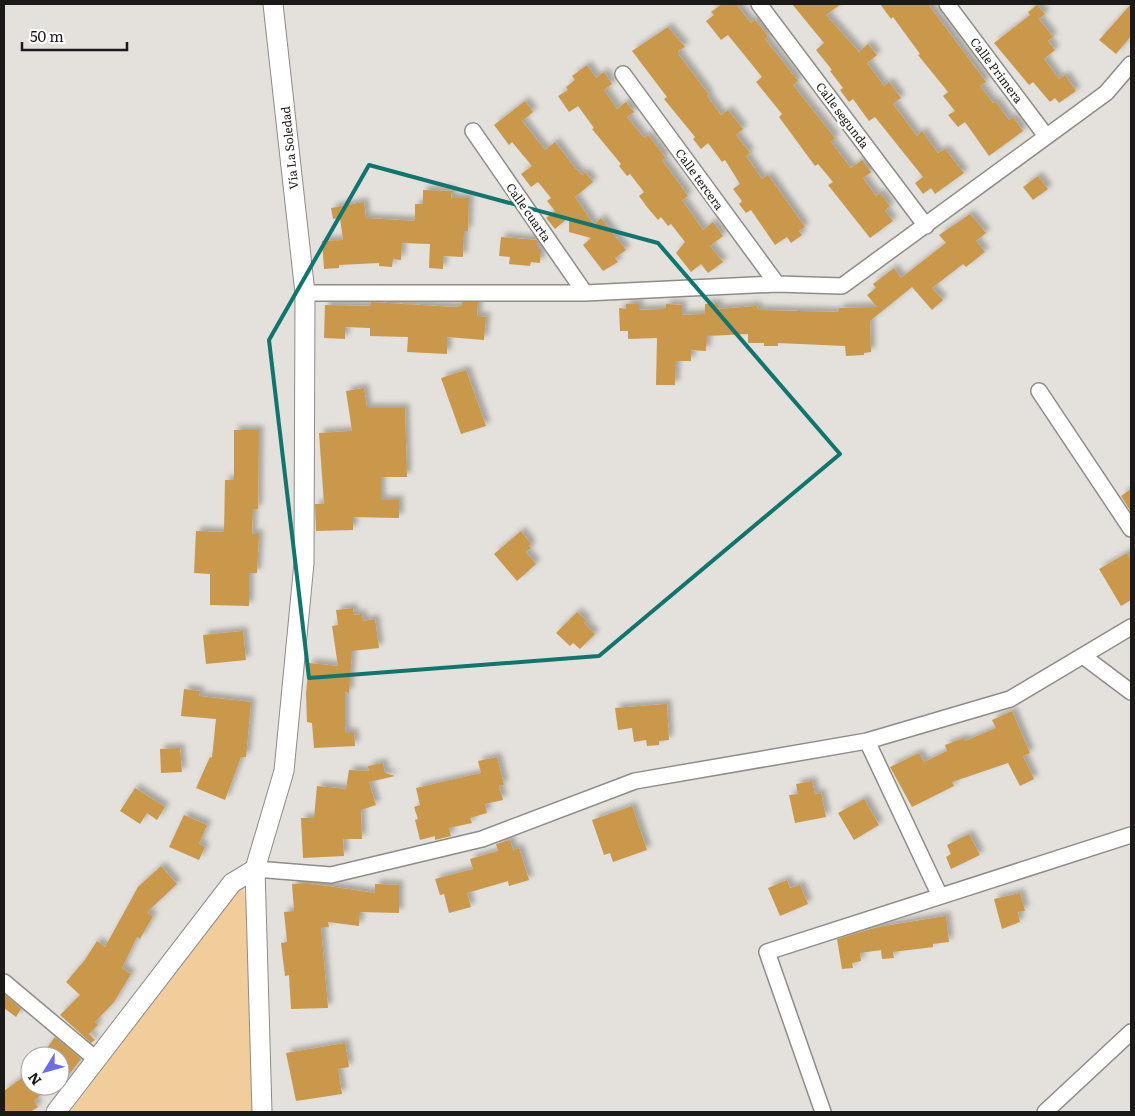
<svg xmlns="http://www.w3.org/2000/svg" width="1135" height="1116" viewBox="0 0 1135 1116" font-family="Literata,serif">
<style>
.green{fill:#f1cd9c}
.building{fill:#ca984c;filter:url(#shadow)}
.lines{fill:none;stroke-linecap:round;stroke-linejoin:round}
.minor-casing{stroke:#8f8c87;stroke-width:18}
.tertiary-casing{stroke:#8f8c87;stroke-width:21}
.minor{stroke:#fff;stroke-width:15}
.tertiary{stroke:#fff;stroke-width:19}
.marked{fill:none;stroke:#0f766e;stroke-width:4;stroke-linejoin:round}
.labels{text-anchor:middle;dominant-baseline:central;stroke-width:5;stroke-linejoin:round;paint-order:stroke}
.street-label{font-size:12px;fill:#1b1a18;stroke:#fff}
</style>
<defs>
<filter id="shadow"><feDropShadow dx="4.5" dy="-4.5" stdDeviation="2.5" flood-color="#0004"/></filter>
</defs>
<rect width="100%" height="100%" fill="#e4e0db"/>
<path class="green" d="M242 883 246 902 256 1112H70Z"/>
<path class="building" d="M722 4H736L751 23 755 20 768 36 765 39 798 81 793 85 835 138 831 142 851 168 862 160 871 172 863 178 876 196 880 193 890 206 885 211 893 221 870 238 828 185 833 182 818 164 815 166 779 117 782 114 756 82 762 77 728 35 721 40 706 21 714 15 711 12Z
M792 4H841L826 15 859 52 868 44 877 55 867 63 884 86 889 82 901 98 893 104 917 136 922 131 938 153 945 149 964 173 935 194 931 188 923 194 915 183 923 177 875 117 869 121 853 99 849 102 840 90 843 88 830 71 832 70 816 50 824 43Z
M880 4H928L986 82 980 86 993 103 996 102 1009 120 1013 117 1023 131 989 156 965 122 958 127 948 115 955 111 943 96 948 92 918 55 920 54 893 17 891 19Z
M1131 4V36L1116 54 1099 40Z
M1037 5 1045 14 1039 19 1053 37 1048 41 1055 50 1044 59 1059 79 1065 75 1076 91 1059 103 1055 98 1050 102 1033 82 1029 85 994 43 1030 15 1028 12Z
M668 27 685 47 678 51 679 55 709 95 707 96 721 115 728 110 743 129 736 135 750 153 746 156 762 179 768 175 805 227 799 231 802 235 791 243 787 237 775 245 751 210 746 213 739 204 742 201 733 189 740 184 725 160 722 162 708 143 701 149 693 139 695 137 664 99 667 97 632 51Z
M587 65 596 78 604 72 612 84 604 90 617 109 626 102 634 112 627 117 644 138 648 135 665 157 662 160 688 196 682 200 703 230 713 222 723 236 710 246 723 262 708 273 701 264 691 272 676 253 685 242 671 224 668 226 661 217 658 220 647 207 639 196 644 192 630 174 627 176 619 166 621 164 592 129 594 128 578 106 569 112 558 96 568 90 566 87 575 80 572 76Z
M525 101 533 112 522 121 545 150 555 142 575 168 582 175 585 172 593 182 575 197 594 225 601 218 626 250 615 258 618 262 603 271 583 245 591 238 569 232V217L555 229 546 218 555 211 547 201 551 198 538 182 531 187 521 174 532 166 512 142 509 145 494 125Z
M1038 176 1048 189 1033 200 1023 187Z
M423 190 452 191 451 198H469L468 231H464L463 257 443 256V269L429 268 430 244 402 243 401 260 393 259 392 267 379 266V263L339 265V268L324 269 322 241 343 240 340 218 333 219 331 208 364 202 366 218 415 221V204H423Z
M970 214 986 233 976 241 985 252 966 267 963 264 932 288 943 300 932 310 912 287 870 321 871 352 864 353V355L846 356 845 346 778 343V346H764V343H748V334L707 336 706 351 691 350V361H676L675 385H656L657 338 628 339V331H620L619 308 626 309V304H639V310L665 309 666 304 682 305V315L705 314V304H718V309L757 306 758 310 839 312V308L877 307 867 295 876 288 873 284 894 268 901 278 946 243 939 235Z
M501 237 537 240V249H541L540 263 531 262 530 266 509 264 510 257 499 256Z
M371 302 453 307 462 306V302H478L477 316 486 317 484 340 447 337V354L407 352 408 337 370 336V328L345 327V339L324 338 325 305 371 306Z
M466 370 486 426 461 434 441 378Z
M364 388 367 408H405L407 477H381V500H399V518L353 517V530L316 531 315 504H324L319 433 352 431 346 391Z
M234 430H259L258 509H253L252 534H259L257 573H249V606L210 605V574L194 573 196 531 224 532 225 480H234Z
M1131 489V512L1121 496Z
M521 531 531 544 529 546 531 548 526 552 536 564 517 581 494 554Z
M1127 553 1131 560V600L1121 606 1099 569Z
M353 608 354 615 362 614 363 621 375 619 379 648 352 651 349 693 345 692V726L346 733H354L355 746 314 748 312 723 307 722 306 693 309 663 338 666 332 626 338 625 336 610Z
M577 612 587 621 584 623 595 634 580 649 573 643 570 646 556 633Z
M243 631 246 660 206 664 203 635Z
M184 689 200 691 199 696 251 702 246 757H241L225 800 196 788 210 757 212 758 216 719 181 716Z
M667 704 669 740 659 741V745L647 746 646 740 634 742 632 728 618 730 615 708Z
M1012 711 1030 753 1023 756 1034 779 1020 786 1008 763 952 782 954 786 912 807 890 767 919 753 924 762 947 751 945 745 964 738 965 741 996 728 992 720Z
M180 748 182 772 161 773 160 749Z
M497 757 504 785 499 786 503 800 485 804 487 813 470 818 472 823 449 828 451 836 435 840V836L420 840 415 820 418 819 414 807 420 805 416 788 481 773 478 761Z
M383 763 385 773 395 776 369 782 376 805 361 810 362 839H343L344 856 303 858 301 818H314L317 786 346 789 349 770 369 771 368 766Z
M812 781 815 794 821 793 826 817 795 823 789 795 798 794 796 784Z
M135 788 165 807 157 820 147 813 140 824 120 811Z
M864 799 879 825 854 840 838 813Z
M632 806 647 850 613 862 610 853 604 855 592 820Z
M184 815 207 825 199 844 205 847 199 860 169 847Z
M969 834 980 855 951 869 946 857 951 854 947 845Z
M510 840 513 850 519 848 529 880 509 886 508 881 467 893 471 907 449 913 444 894 440 895 435 879 473 869 470 859 498 851 496 844Z
M161 866 177 884 147 912 153 916 140 939 137 937 122 968 131 974 114 1002 95 1022 98 1025 89 1034 95 1040 91 1043 60 1015 80 995 66 982 84 961 97 941 105 947 138 887Z
M787 880 790 888 800 885 808 904 780 916 768 888Z
M307 883 375 893V884L399 885V913L360 912 359 926 328 922 329 927 321 928 328 1008 291 1009 289 975 285 976 281 943 287 942 284 912 294 911 292 884Z
M1020 893 1025 911 1018 912 1020 922 1002 929 994 899Z
M946 916 949 942 933 944V947L893 952 894 958 882 959 881 950 860 953 861 961 852 963 853 968 842 969 837 939 878 927Z
M4 994 21 1009 16 1017 4 1008Z
M55 1037 81 1059 60 1086V1056H41Z
M345 1043 349 1067 338 1069 342 1094 296 1101 286 1053Z
M30 1072V1086H51L34 1101 38 1107 30 1112H4V1091Z"/>
<g class="lines">
<g class="minor-casing">
<path id="minor" d="M759 4 926 226
M947 4 1046 136
M623 74 777 284
M473 131 585 293
M305 293H585L777 284 842 286 1106 93 1131 64
M1039 391 1131 529
M1083 656 1131 692
M867 741 940 896
M255 869 331 875 482 839 635 781 867 741 1010 699 1131 627
M4 982 97 1060
M823 1112 767 952 1131 835
M1045 1112 1131 1032"/>
</g>
<g class="tertiary-casing">
<path id="tertiary" d="M56 1112 232 883 255 869
M262 1112 255 869 284 771 304 563 305 293 273 4"/>
</g>
<use href="#minor" class="minor"/>
<use href="#tertiary" class="tertiary"/>
</g>
<path class="marked" d="M369 165 658 243 840 454 599 656 309 678 269 340Z"/>
<g class="labels">
<g class="street-label">
<text transform="translate(997 70) rotate(53)">Calle Primera</text>
<text transform="translate(843 115) rotate(53)">Calle segunda</text>
<text transform="translate(289 148) rotate(-96)">Vía La Soledad</text>
<text transform="translate(700 179) rotate(54)">Calle tercera</text>
<text transform="translate(529 212) rotate(55)">Calle cuarta</text>
</g>
</g>
<rect width="1135" height="1116" fill="none" stroke="#1b1a18" stroke-width="10"/>
<g transform="translate(45 1071) rotate(233)"><circle r="24" fill="#ffffff" stroke="#a4a3a3"/>
<path d="M0-4L9 19L0 12L-9 19Z" fill="#6e6de7"/>
<text y="-8" font-size="14" font-weight="bold" text-anchor="middle" fill="#1b1a18">N</text>
</g>
<path d="M22 42v8h105v-8" fill="none" stroke="#1b1a18" stroke-width="2.5"/>
<text x="30" y="42" font-size="15" fill="#1b1a18" stroke="#ffffff" stroke-width="4" paint-order="stroke">50 m</text>
</svg>
